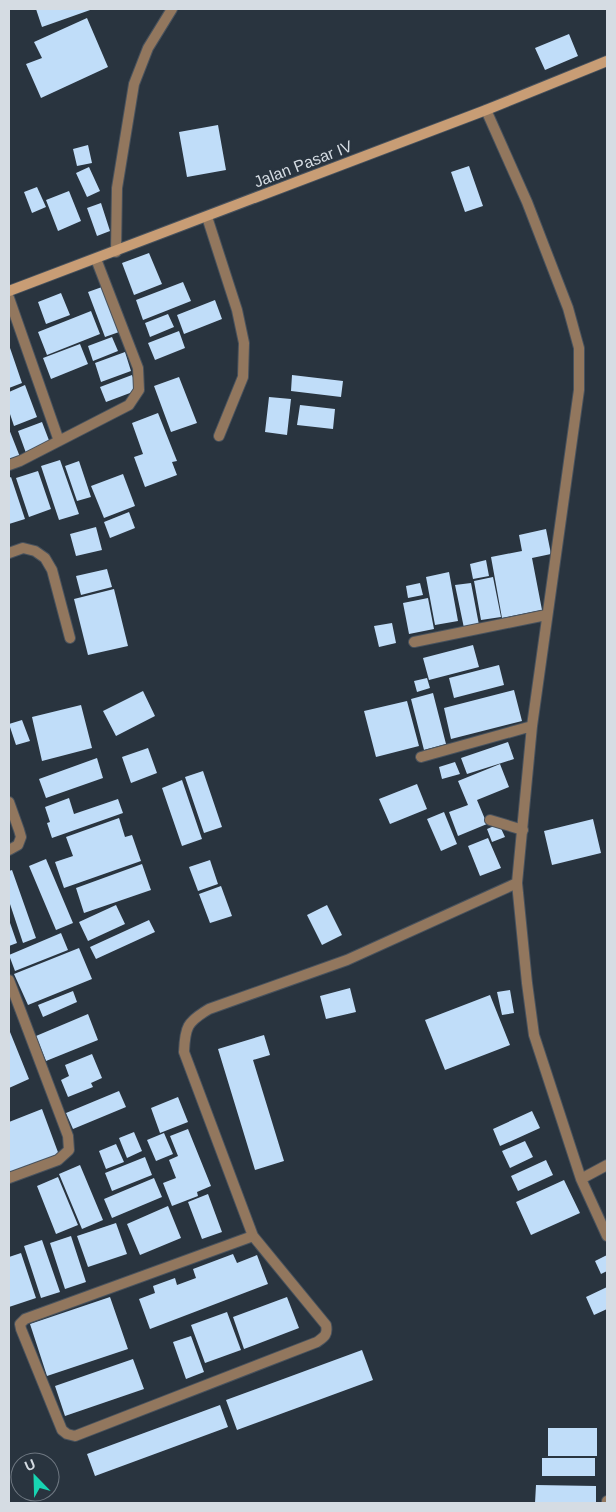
<svg xmlns="http://www.w3.org/2000/svg" width="616" height="1512" viewBox="0 0 616 1512" font-family="Arial,sans-serif">
<style>
.building{fill:#c0ddf9}
.lines{fill:none;stroke-linecap:round;stroke-linejoin:round}
.lane-casing{stroke:#48525d;stroke-width:12}
.street-casing{stroke:#48525d;stroke-width:12}
.secondary-casing{stroke:#48525d;stroke-width:12}
.lane{stroke:#92775e;stroke-width:10}
.street{stroke:#92775e;stroke-width:10}
.secondary{stroke:#c89d75;stroke-width:10}
.labels{text-anchor:middle;dominant-baseline:central;stroke-width:5;stroke-linejoin:round;paint-order:stroke}
.street-label{font-size:16px;fill:#d5dce3;stroke:#29343f}
</style>
<rect width="100%" height="100%" fill="#29343f"/>
<path class="building" d="M36 9H93L42 27Z
M87 18 108 67 41 98 26 64 42 58 34 42Z
M569 34 578 56 545 70 535 48Z
M218 125 226 170 187 177 179 132Z
M88 145 92 163 77 166 73 149Z
M469 166 483 206 465 212 451 172Z
M89 167 100 191 87 197 76 173Z
M37 187 46 207 32 213 24 192Z
M69 191 81 221 58 231 46 200Z
M101 203 110 231 97 236 87 208Z
M149 253 162 284 134 295 122 263Z
M183 282 191 301 143 320 136 300Z
M102 287 119 332 105 337 88 292Z
M61 293 70 315 46 324 38 302Z
M215 300 222 319 184 334 177 315Z
M91 311 100 334 47 355 38 332Z
M168 314 174 327 150 337 145 323Z
M179 331 185 348 155 360 148 343Z
M112 337 118 351 93 361 88 346Z
M80 344 88 364 51 379 43 358Z
M9 345 22 383 9 388Z
M125 352 131 371 101 382 95 363Z
M132 375 138 390 106 402 100 387Z
M292 375 343 381 341 397 291 391Z
M179 377 197 423 171 432 154 386Z
M25 385 37 417 14 426 9 411V392Z
M269 397 291 399 287 435 265 432Z
M300 405 335 409 333 429 297 425Z
M158 413 177 461 172 462 177 475 145 487 134 457 143 454 132 423Z
M42 422 50 443 26 453 18 431Z
M9 429 20 457 9 461Z
M60 460 79 514 59 520 41 466Z
M79 461 91 497 77 501 65 466Z
M38 471 51 509 29 517 16 478Z
M123 474 135 506 104 518 91 486Z
M11 477 25 519 9 524V478Z
M129 512 135 528 110 538 104 522Z
M96 527 102 550 76 556 70 534Z
M546 529 551 554 532 558 542 610 502 618 491 557 522 551 519 535Z
M486 560 489 576 473 579 470 564Z
M107 569 112 587 81 595 76 576Z
M449 572 458 621 435 625 426 577Z
M493 577 501 617 481 620 474 581Z
M420 583 423 595 408 598 406 586Z
M471 583 479 625 464 628 455 585Z
M114 589 128 646 88 655 74 599Z
M428 598 434 629 409 634 403 603Z
M392 623 396 643 379 647 374 626Z
M473 645 479 667 429 680 423 658Z
M499 665 504 685 454 698 449 678Z
M427 678 430 688 417 692 414 681Z
M514 690 522 721 451 739 444 708Z
M143 691 155 716 116 736 103 711Z
M433 693 446 744 424 750 411 699Z
M407 701 419 746 376 757 364 711Z
M81 705 92 748 42 761 32 717Z
M22 720 30 741 16 745 9 724Z
M508 742 514 759 467 774 461 758Z
M148 748 157 773 131 783 122 757Z
M97 758 103 778 46 798 39 779Z
M455 762 460 774 442 779 439 767Z
M500 764 509 787 477 800 487 824 458 836 449 812 468 805 458 781Z
M203 771 222 827 204 833 185 777Z
M182 780 202 839 182 846 162 788Z
M417 784 427 809 390 824 379 799Z
M69 798 74 814 118 799 123 813 52 838 47 823 50 822 45 807Z
M444 812 457 844 441 851 427 819Z
M119 818 125 837 132 835 141 861 64 888 55 862 73 856 66 837Z
M593 819 601 853 552 865 544 831Z
M499 824 505 837 492 842 487 829Z
M488 838 501 868 480 876 468 846Z
M46 859 73 923 56 930 29 866Z
M210 860 218 884 198 891 189 867Z
M142 864 151 890 84 913 76 888Z
M12 870 36 938 23 943 9 901V871Z
M221 886 232 916 210 923 199 894Z
M116 905 125 924 88 941 79 922Z
M327 905 342 935 322 945 307 915Z
M9 920 17 943 9 946Z
M149 920 155 932 96 959 90 947Z
M61 933 68 950 15 971 9 955Z
M79 948 92 979 28 1005 14 974Z
M350 988 356 1012 326 1019 320 996Z
M510 990 514 1013 502 1015 497 992Z
M73 991 77 1002 43 1017 38 1005Z
M490 995 510 1045 445 1070 425 1020Z
M88 1014 98 1040 46 1061 36 1036Z
M10 1032 29 1079 9 1088V1033Z
M264 1035 270 1055 253 1060 284 1161 255 1170 218 1049Z
M92 1054 102 1078 91 1083 93 1087 68 1097 61 1080 69 1076 65 1065Z
M119 1091 126 1107 73 1129 66 1113Z
M178 1097 188 1122 160 1133 151 1108Z
M42 1109 59 1155 11 1174 9 1167V1122Z
M532 1111 540 1128 500 1146 493 1129Z
M188 1129 211 1186 197 1192 198 1196 172 1206 163 1183 176 1178 169 1160 178 1156 170 1136Z
M134 1132 142 1151 127 1158 119 1138Z
M164 1133 173 1154 156 1161 147 1140Z
M525 1141 533 1157 510 1168 502 1151Z
M116 1144 124 1162 106 1169 99 1151Z
M145 1157 152 1175 112 1191 105 1173Z
M546 1160 553 1175 518 1191 511 1176Z
M80 1165 103 1220 82 1229 59 1174Z
M58 1177 78 1225 56 1234 37 1186Z
M154 1178 162 1197 112 1218 104 1199Z
M564 1180 580 1213 531 1235 516 1202Z
M208 1194 222 1232 202 1239 188 1202Z
M168 1206 181 1238 140 1255 127 1224Z
M116 1223 127 1254 88 1267 77 1236Z
M71 1236 86 1282 65 1289 50 1243Z
M42 1240 60 1292 41 1298 24 1246Z
M21 1253 36 1298 9 1307V1257Z
M233 1254 237 1263 257 1255 268 1284 150 1329 139 1299 155 1293 153 1286 175 1278 177 1285 196 1278 193 1269Z
M607 1255V1271L601 1274 595 1261Z
M607 1287V1309L594 1315 586 1297Z
M110 1297 128 1349 47 1376 30 1324Z
M287 1297 299 1328 244 1349 233 1317Z
M227 1312 241 1350 205 1363 191 1325Z
M191 1336 204 1372 186 1379 173 1342Z
M362 1350 373 1380 237 1430 226 1400Z
M133 1359 144 1389 65 1416 55 1386Z
M220 1405 228 1427 95 1476 87 1454Z
M548 1428H597V1456H548Z
M542 1458H595V1476H542Z
M536 1485 596 1486V1503H535Z"/>
<g class="lines">
<g class="lane-casing">
<path id="lane" d="M207 217 237 310 244 343 243 377 219 436
M490 820 523 830"/>
</g>
<g class="street-casing">
<path id="street" d="M116 252 117 188 134 84 148 48 172 9
M9 298 59 441
M9 465 20 461 129 405 139 390 138 368 96 259
M9 553 23 548 35 551 45 558 52 570 70 638
M414 642 546 615
M421 757 532 726
M9 802 19 830 21 837 18 845 9 850
M517 883 527 983 534 1035 581 1179 607 1236
M9 980 68 1136 69 1150 58 1160 9 1178
M581 1179 607 1165
M253 1236 326 1325C328 1335 324 1337 317 1342L75 1436 67 1434 62 1430 21 1329 20 1324 25 1319 253 1236 184 1052C185 1027 187 1022 209 1009L347 960 517 883 532 726 579 390V348L568 308 527 202 486 110
M607 1503V1501"/>
</g>
<g class="secondary-casing">
<path id="secondary" d="M9 291 486 110 607 61"/>
</g>
<use href="#lane" class="lane"/>
<use href="#street" class="street"/>
<use href="#secondary" class="secondary"/>
</g>
<g class="labels">
<g class="street-label">
<text transform="translate(303 164) rotate(-21)">Jalan Pasar IV</text>
</g>
</g>
<rect width="616" height="1512" fill="none" stroke="#d5dce3" stroke-width="20"/>
<g transform="translate(35 1477) rotate(337)"><circle r="24" fill="#29343f" stroke="#6e7781"/>
<path d="M0-4L9 19L0 12L-9 19Z" fill="#18d5b2"/>
<text y="-8" font-size="14" font-weight="bold" text-anchor="middle" fill="#d5dce3">U</text>
</g>
</svg>
